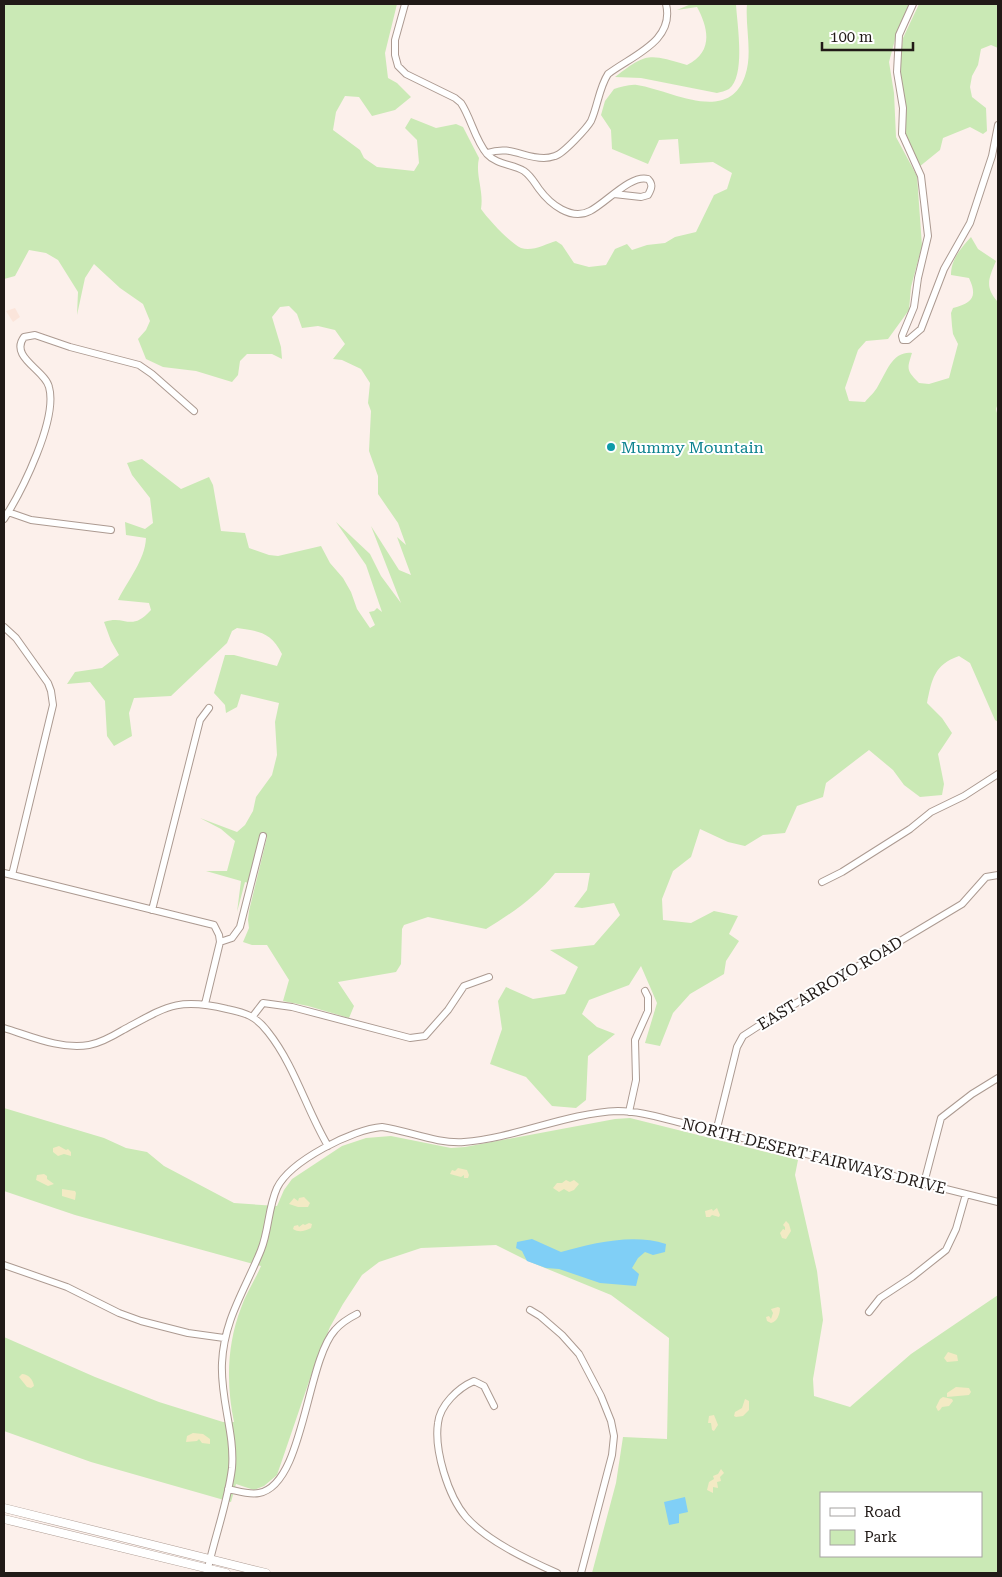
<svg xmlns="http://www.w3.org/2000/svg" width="1002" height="1577" font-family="'Roboto Serif',serif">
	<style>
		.built { fill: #fbe5db }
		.green { fill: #cae9b5; fill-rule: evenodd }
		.sand { fill: #f3eac4 }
		.water { fill: #80cff6 }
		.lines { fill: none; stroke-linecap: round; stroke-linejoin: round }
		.minor-casing { stroke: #ac9a91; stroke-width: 8 }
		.major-casing { stroke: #ac9a91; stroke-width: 9 }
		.minor { stroke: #fff; stroke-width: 6 }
		.major { stroke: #fff; stroke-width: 8 }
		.culture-dot { fill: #0f9aa8; stroke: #fff; stroke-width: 2 }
		.labels { text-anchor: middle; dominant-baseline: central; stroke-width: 4; stroke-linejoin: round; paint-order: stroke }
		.culture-label { font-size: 16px; fill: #0d838f; stroke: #fff; text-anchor: start }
		.street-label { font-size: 16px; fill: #211a17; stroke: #fff }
	</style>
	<rect width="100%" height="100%" fill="#fcf0eb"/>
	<!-- built -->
	<path class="built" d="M15,308l5,9 -7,5 -7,-11z"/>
	<!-- green -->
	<path class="green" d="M4,4h393l-12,49 3,25 9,5 14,14 -16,13 -23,6 -13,-19 -14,-1 -9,16 -3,18 27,20 4,8 13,9 37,4 5,-8 -2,-23 -12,-12 6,-10 25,10 20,-4 7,3 16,31c-4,17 5,32 2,51 7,10 29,34 40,39 11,4 25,-4 35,-7l6,4 12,18 15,4 17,-2 9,-16 12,-5 5,6 15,-5 18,-2 10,-6 21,-5 18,-37 13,-6 5,-16 -19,-11 -33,2 -2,-25 -19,1 -11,24 -36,-15 -1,-19 -10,-15 4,-14 9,-12c7,-2 16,-5 23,-4 34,5 91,40 108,-9 8,-22 0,-49 2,-72h162l-12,28 -8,30 5,31 2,44 21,39 5,70 -11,41 -2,23 -21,29 -22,2 -8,9 -13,38 4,13 16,1c4,-5 10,-10 13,-16 9,-14 14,-35 34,-33 -5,16 -6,17 7,30l10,1 20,-6 9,-34 -5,-10 -1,-8 -1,-13 2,-5c19,-5 25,-11 16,-30l-18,-3c0,-16 10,-27 20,-38l7,12 18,12c-7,17 -12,26 2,41v101l-2,6 2,8v305l-3,-2 -25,-57 -11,-7c-25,9 -27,23 -32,47l15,15 10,15 -14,21 6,30 -2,11 -22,2 -16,-12 -11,-15 -24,-20 -43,33 -3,14 -26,9 -12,27 -22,2 -18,11 -17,-4 -28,-13 -9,28 -18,14 -11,28 1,21 28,3 23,-12 24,5 -9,18 10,7 -13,20 -2,13 -34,20 -17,19 -13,33 -15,-3 12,-40 -16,-37 -12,19 -40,15 -7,14 15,13 18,7 -27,22 -2,44 -10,8 -24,-2 -26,-29 -36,-13 12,-35 -4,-28 8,-14 27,12 32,-5 13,-27 -28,-17 44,-5 26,-30 -6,-12 -32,5 -8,-1 13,-17 3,-17h-35c-18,23 -44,41 -69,56l-58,-12 -24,8 -2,4 -1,35 -5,8 -58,10 16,24 -5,12 -41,-12 -25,-5 6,-21 -22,-35h-15l-9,-3 6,-14 -1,-8 1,-9 18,-74 -7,-1 -12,47 -3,-1 -8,30 4,-31 -35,-10h21l8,-30 -14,-12 -21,-11 37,14 8,-7 8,-14 3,-14 16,-22 5,-20 -2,-33 4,-19 -38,-9 -4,13 -11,6 -1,-8 -11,-12 11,-38h9l43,11 5,-12c-11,-22 -24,-23 -45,-26l-5,3 -5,12 -56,53 -37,2 -5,15 3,23 -18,10 -7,-10 -2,-35 -15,-19 -23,2 8,-12 27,-4 17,-13 -8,-14 -7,-19c22,-8 26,11 47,-12l-2,-7 -31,-3c10,-20 27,-40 28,-62l-20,-3 -1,-13 20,7 8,-6 -3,-25 -18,-23 -5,-12 15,-4 39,30 28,-12 4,8 8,46 24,2 4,15 20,7 9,1 43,-10 9,17 13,15 8,14 6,17 13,19 5,-3 -6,-13 5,-1 3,-3 5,4 -16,-47 -30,-43 34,32 11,22 20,27 -30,-77 28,44 12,5 -14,-38 9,8 -8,-22 -20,-29v-18l-9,-25 2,-40 -3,-8 2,-20 -9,-14 -19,-9 -9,-1 12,-15 -10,-14 -17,-4 -16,2 -5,-14 -8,-8 -9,1 -8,10 9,30 1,12 -10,-5h-25l-7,7 -2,14 -6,7 -36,-11 -33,-4 -17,-8 -8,-20 8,-9 4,-9 -7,-17 -23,-16 -26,-24 -9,14 -8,37 1,-23 -20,-32 -12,-7 -17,-3 -14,26 -11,3z
		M691,4h45c1,20 10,72 -7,85 -3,2 -9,3 -12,4l-76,-15 -26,-1c32,-25 34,-23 72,-12 26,-13 22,-36 10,-58l-20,3z
		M919,4h79v44l-7,-3 -10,4 -3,16 -6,11 -2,11 2,10 14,11 1,23 -4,3 -13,-7 -27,11 -3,12 -21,17 -14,-31 -6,-64 4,-34z
		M4,1108l100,30 22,10 21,4 17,14 70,37 43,3 7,-16 8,-11 50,-33 24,-8 25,-2 60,12 14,-1 150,-28 15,-1 168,42 -3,15 22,96 6,49 -10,59 1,17 36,11 61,-53 87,-59v278h-406l24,-90 7,-46 44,2 2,-101 -58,-43 -83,-34 -32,-16 -75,3 -42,14 -17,13 -19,29 -13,23 -15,37 -38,111 -13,11 -10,4 -18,-6 -5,18 -140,-40 -87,-31v-94l91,40 64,25 64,20h11c-8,-38 -7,-78 7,-114 5,-15 14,-28 20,-42l-186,-51 -71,-24zM821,1493h160v63h-160z"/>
	<!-- sand -->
	<path class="sand" d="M59,1146l7,4 2,-1 3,3v4l-7,-2 -6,2 -5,-4v-4z
		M458,1168l9,2 2,5 -1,3h-4v-3l-3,2 -11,-3 2,-4 3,1z
		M44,1174l3,2v3l7,5 -6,2 -12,-6 1,-5z
		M566,1180l4,2 4,-2 5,4 -5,6 -5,2 -5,-3 -5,3 -6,-4 4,-5h5z
		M62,1189l13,2 1,2 -1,7 -13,-4z
		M304,1197l6,6 -2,4h-10l-9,-3 5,-6 4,3 1,-3z
		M717,1208l3,7 -1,2 -7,-2 -2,2h-4l-1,-6 7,-2 1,2z
		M786,1221l3,3 2,7 -5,8 -4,-1 -2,-5 3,-4 2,1v-3l-2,-2z
		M309,1223l3,1 -1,4c-6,3 -12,5 -18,1l1,-3 4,-1 1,2 4,-3 2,1z
		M778,1307l2,1c0,6 -3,14 -9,15l-4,-2 -1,-4 3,-1 2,3 2,-6 -2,-4z
		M948,1352l9,3 1,6 -11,1 -3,-4z
		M22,1374c6,0 11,5 12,12l-3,2 -4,-1 -8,-10z
		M956,1387l13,1 2,4 -2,3 -22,2v-4z
		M943,1397l9,2 1,2 -4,5 -7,1 -2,3 -2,1 -2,-4 4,-8z
		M745,1399l4,2v9l-6,6 -7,1 -2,-1 1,-4 7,-4z
		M709,1416l5,-1 4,10 -4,6 -2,-1 -1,-7h-3z
		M193,1433l10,1 7,5v5l-8,-1 -3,-4 -2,2 -11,1 1,-6z
		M721,1469l3,4 -4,4 1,4 -4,1 1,6 -5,-1v6l-6,-3 2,-8 5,-3 -1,-3 5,-2z"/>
	<!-- water -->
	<path class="water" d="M532,1239l29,13c32,-9 72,-19 105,-8l-1,8 -12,3 -8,-3 -7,6 -6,10 7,6 -3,12 -36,-3 -41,-14 -13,-1 -19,-7 -5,-10 -6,-3 1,-6z
		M685,1497l3,15 -9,2v9l-10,2 -5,-23z"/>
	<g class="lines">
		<!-- minor casing -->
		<g class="minor-casing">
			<path id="minor" d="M405,4l-10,36v15l3,11 8,8 49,24 6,5c10,15 14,37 26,51 10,11 26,10 37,17 7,5 10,11 15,18 11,15 32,32 51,22 16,-8 41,-37 58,-32 5,5 4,9 0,16l-7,2 -27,-3
				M913,4l-14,31 -2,37 6,36 -1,26 19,42 7,60 -10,42 -4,29 -10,24 -2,5 1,4h5l13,-11 23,-60 26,-46 22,-67 6,-31
				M487,153c25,-8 35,5 57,5 3,0 8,-1 11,-2 8,-2 32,-28 36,-35 7,-16 8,-33 17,-47 25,-19 67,-33 58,-70
				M8,512l23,8 80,10
				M4,519c18,-28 54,-100 45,-132 -4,-17 -40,-30 -25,-50l11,-2 35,12 69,18 13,9 42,37
				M4,627l12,11 32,45 3,8 2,14 -41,170
				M4,873l210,52 5,10 1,7 -15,62
				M822,882l20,-10 68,-43 21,-17 33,-16 34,-22
				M152,910l48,-190 9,-12
				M220,942l12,-4 8,-11 23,-91
				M253,1016l10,-13 29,4 118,31 15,-2 23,-26 16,-24 25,-9
				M4,1028c26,8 57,22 85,17 12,-2 24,-9 34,-15 43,-23 54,-33 104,-21 19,4 29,7 41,23 27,34 38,77 60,114
				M629,1112l7,-32 -1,-40 13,-29v-14l-3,-6
				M716,1132l21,-85 6,-11 20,-13 199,-119 24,-27 12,-2
				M924,1183l17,-65 31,-24 26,-16
				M4,1265l63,22 52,26 22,8 47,12 36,5
				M530,1310l10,6 22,19 17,19 22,42 10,25 3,15 -2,19 -31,118
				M869,1312l11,-14 32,-21 34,-27 10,-21 10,-35
				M494,1406l-10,-20 -10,-5c-16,7 -34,24 -36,42 -4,27 10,73 28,94 21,24 62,43 91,56
				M228,1489c10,2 21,6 31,4 45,-8 47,-131 76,-163 6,-7 14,-12 22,-16
				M209,1564c7,-31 19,-63 23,-96 3,-35 -12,-69 -10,-105 2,-44 23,-73 39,-113 8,-20 7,-42 16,-62 13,-27 76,-59 105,-61 27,4 55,17 82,15 52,-4 102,-29 154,-31 20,0 40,6 60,11l320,80"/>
		</g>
		<!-- major casing -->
		<g class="major-casing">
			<path id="major" d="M4,1508l262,65
				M4,1519l222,54"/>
		</g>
		<!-- minor -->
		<use href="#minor" class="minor"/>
		<!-- major -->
		<use href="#major" class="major"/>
	</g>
	<!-- markers -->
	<circle class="culture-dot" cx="611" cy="447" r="5"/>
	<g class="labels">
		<!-- culture labels -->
		<g class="culture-label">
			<text x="621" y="447">Mummy Mountain</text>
		</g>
		<!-- street labels -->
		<g class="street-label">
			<text transform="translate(830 983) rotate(-31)">EAST ARROYO ROAD</text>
			<text transform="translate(814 1156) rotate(14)">NORTH DESERT FAIRWAYS DRIVE</text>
		</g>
	</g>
	<!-- border -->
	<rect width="1002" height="1577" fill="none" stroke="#211a17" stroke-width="10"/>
	<!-- legend -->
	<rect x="820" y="1492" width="162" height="65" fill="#ffffff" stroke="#a6a3a2"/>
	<rect x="830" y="1508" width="25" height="8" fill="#ffffff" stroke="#a6a3a2"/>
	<text x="864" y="1517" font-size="15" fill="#211a17">Road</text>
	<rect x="830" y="1530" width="25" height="15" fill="#cae9b5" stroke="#a6a3a2"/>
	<text x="864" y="1542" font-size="15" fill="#211a17">Park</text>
	<!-- scale -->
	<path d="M822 42v8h91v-8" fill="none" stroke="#211a17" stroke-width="2.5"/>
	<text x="830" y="42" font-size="15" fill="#211a17" stroke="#ffffff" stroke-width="4" paint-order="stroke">100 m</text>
</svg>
